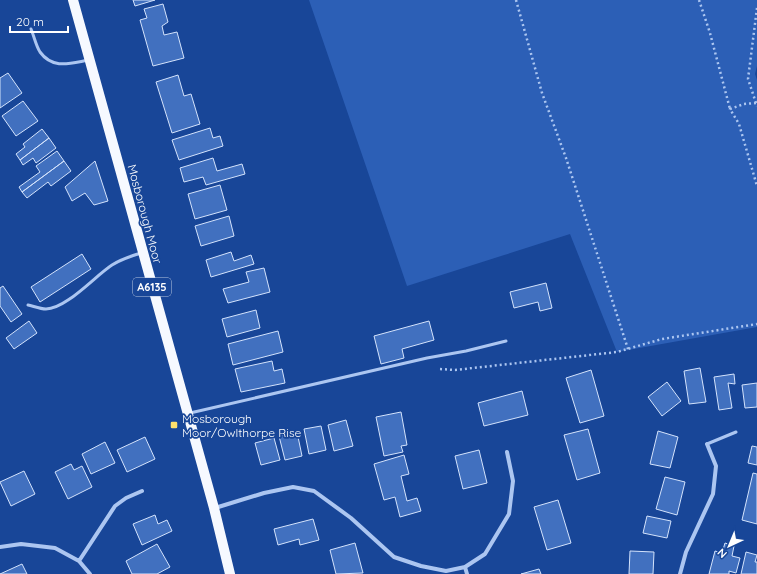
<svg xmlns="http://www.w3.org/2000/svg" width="757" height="574" font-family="Quicksand,sans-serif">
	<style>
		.green { fill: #2c5fb6 }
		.building { fill: #4170bf; stroke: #d4e3fc }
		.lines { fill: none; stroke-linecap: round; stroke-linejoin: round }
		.path { stroke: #acc6f1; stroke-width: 2.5; stroke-dasharray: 2 3; stroke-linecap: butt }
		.lane { stroke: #acc6f1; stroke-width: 3 }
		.street { stroke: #acc6f1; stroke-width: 4 }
		.primary { stroke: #f6f9ff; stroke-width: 10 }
		.poi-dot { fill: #ffe06c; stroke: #184698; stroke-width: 1.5 }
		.labels { text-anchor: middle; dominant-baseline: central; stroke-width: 3.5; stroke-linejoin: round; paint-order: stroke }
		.shield { fill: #184698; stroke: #bac8e0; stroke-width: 1 }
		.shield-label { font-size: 11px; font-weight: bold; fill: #fff }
		.street-label { font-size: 12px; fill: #fff; stroke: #184698 }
		.poi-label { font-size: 12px; fill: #fff; stroke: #184698; text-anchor: start }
	</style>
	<rect width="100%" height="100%" fill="#184698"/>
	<!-- green -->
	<path class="green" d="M309,0h448v66l-2,8 2,6v247l-140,25 -47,-118 -163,52z"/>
	<!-- building -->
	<path class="building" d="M133,0h22l-20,6z
		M163,4l5,18 -6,4 2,9 13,-3 7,26 -31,8 -13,-46 7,-2 -3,-9z
		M8,73l14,20 -22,15v-30z
		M178,75l6,21 7,-2 9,30 -28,9 -16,-51z
		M23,101l15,20 -22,15 -14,-20z
		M210,128l3,10 7,-2 3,10 -44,14 -7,-20z
		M42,129l7,9 -29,22 -4,-6 9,-7 -2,-3z
		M49,138l7,10 -20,15 -3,-5 -10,7 -3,-5z
		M57,151l7,10 -42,31 -3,-5 21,-15 -4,-6z
		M213,158l4,13 25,-7 3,10 -39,11 -3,-8 -19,5 -4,-14z
		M64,161l7,10 -20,15 -3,-4 -21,16 -5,-6z
		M95,161l13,40 -14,4 -9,-12 -13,8 -7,-14z
		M220,185l7,25 -32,9 -7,-25z
		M229,216l5,20 -33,10 -6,-20z
		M231,252l3,9 17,-6 3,9 -43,13 -5,-17z
		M82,254l9,15 -51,33 -9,-15z
		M264,268l6,24 -42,11 -5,-14 26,-7 -3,-10z
		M546,283l6,25 -12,3 -2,-9 -24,6 -4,-16z
		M3,286l19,28 -11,8 -11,-16v-18z
		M256,310l4,18 -33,9 -5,-18z
		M29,321l8,12 -23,16 -8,-11z
		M429,321l5,19 -32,9 2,9 -23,6 -7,-28z
		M278,331l5,21 -50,13 -5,-21z
		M272,361l2,10 8,-2 3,14 -44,9 -6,-23z
		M700,368l6,34 -17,2 -5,-33z
		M591,370l13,46 -24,7 -14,-45z
		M734,374l1,10 -7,-1 4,25 -13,2 -5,-33z
		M667,382l14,19 -19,15 -14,-19z
		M757,383v24l-12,1 -3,-23z
		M522,391l6,24 -44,11 -6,-23z
		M401,412l6,33 -6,1 2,6 -19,4 -8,-39z
		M346,420l7,26 -19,5 -6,-26z
		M321,426l5,24 -17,4 -5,-25z
		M588,429l12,44 -23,7 -13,-45z
		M658,431l20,6 -8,31 -20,-4z
		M297,432l5,24 -17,4 -6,-24z
		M145,437l10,22 -28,13 -10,-22z
		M274,438l6,22 -19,5 -6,-22z
		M105,442l10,21 -24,11 -9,-20z
		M752,446l5,1v18l-9,-2z
		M479,450l8,33 -24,6 -8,-33z
		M404,455l5,19 -8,2 6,25 10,-3 4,13 -21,6 -5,-20 -11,3 -10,-36z
		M71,464l3,6 8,-4 10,21 -24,12 -13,-27z
		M24,471l11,23 -24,12 -11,-24z
		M753,473l4,1v50l-15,-4z
		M665,477l20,5 -8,33 -21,-6z
		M558,500l13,43 -24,7 -13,-43z
		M155,515l3,9 9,-4 5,11 -30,14 -9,-21z
		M647,516l24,5 -4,17 -24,-5z
		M313,519l6,21 -19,5 -1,-6 -21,6 -4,-16z
		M355,543l8,30 -27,1 -6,-24z
		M725,543l9,3 -2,10 8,2 -4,15 -7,-2v3h-20l6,-23 7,2z
		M157,544l13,23 -13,7h-25l-6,-13z
		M630,551l24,1 -1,22h-24z
		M746,552l11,3 -2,7h2v12h-16z
		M22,564l5,10h-27z
		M539,569l2,5h-20z"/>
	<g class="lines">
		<!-- path -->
		<path class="path" d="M516,0l26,93 24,65 62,191
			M699,0l11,33 20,76
			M757,8l-9,71 9,27
			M756,103l-12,1 -14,5 9,15 18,62
			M440,369l15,1 162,-18 45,-13 95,-15"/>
		<!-- lane -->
		<path class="lane" d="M31,29c3,7 5,17 9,23 13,18 31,11 49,8
			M28,305c5,1 12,4 18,4 20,0 49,-33 66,-44 9,-6 19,-9 29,-12
			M190,413l237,-55 39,-7 40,-10
			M707,444l29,-12"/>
		<!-- street -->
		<path class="street" d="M215,508l49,-15 29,-6 21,4 37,27 43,39 27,9 25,5 19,-4 20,-13 24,-40 4,-33 -6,-29
			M0,547l21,-3 34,4 24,13 11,13
			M79,561l36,-55 11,-8 16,-7
			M465,567l2,7
			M680,574l6,-22 27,-58 3,-28 -9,-22"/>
		<!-- primary -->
		<path class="primary" d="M73,0l141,508 16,66"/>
	</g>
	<!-- markers -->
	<rect class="poi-dot" x="170" y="421" width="8" height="8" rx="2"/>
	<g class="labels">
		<!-- shield labels -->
		<rect class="shield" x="133" y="278" width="38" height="18" rx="3"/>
		<g class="shield-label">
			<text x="152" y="287">A6135</text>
		</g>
		<!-- street labels -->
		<g class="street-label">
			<text transform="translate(145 214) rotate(75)">Mosborough Moor</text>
		</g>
		<!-- poi labels -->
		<g class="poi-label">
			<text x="182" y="418">Mosborough<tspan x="182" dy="14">Moor/Owlthorpe Rise</tspan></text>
		</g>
	</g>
	<!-- north arrow -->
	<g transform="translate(729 546) rotate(224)" stroke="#184698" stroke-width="3" paint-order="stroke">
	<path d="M0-3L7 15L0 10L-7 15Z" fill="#ffffff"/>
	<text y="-6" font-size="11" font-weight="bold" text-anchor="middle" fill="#ffffff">N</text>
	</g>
	<!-- scale -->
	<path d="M10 26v6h58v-6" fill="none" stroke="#ffffff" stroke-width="2"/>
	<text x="16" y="26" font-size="12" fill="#ffffff" stroke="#184698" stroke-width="3" paint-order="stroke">20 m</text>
</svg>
